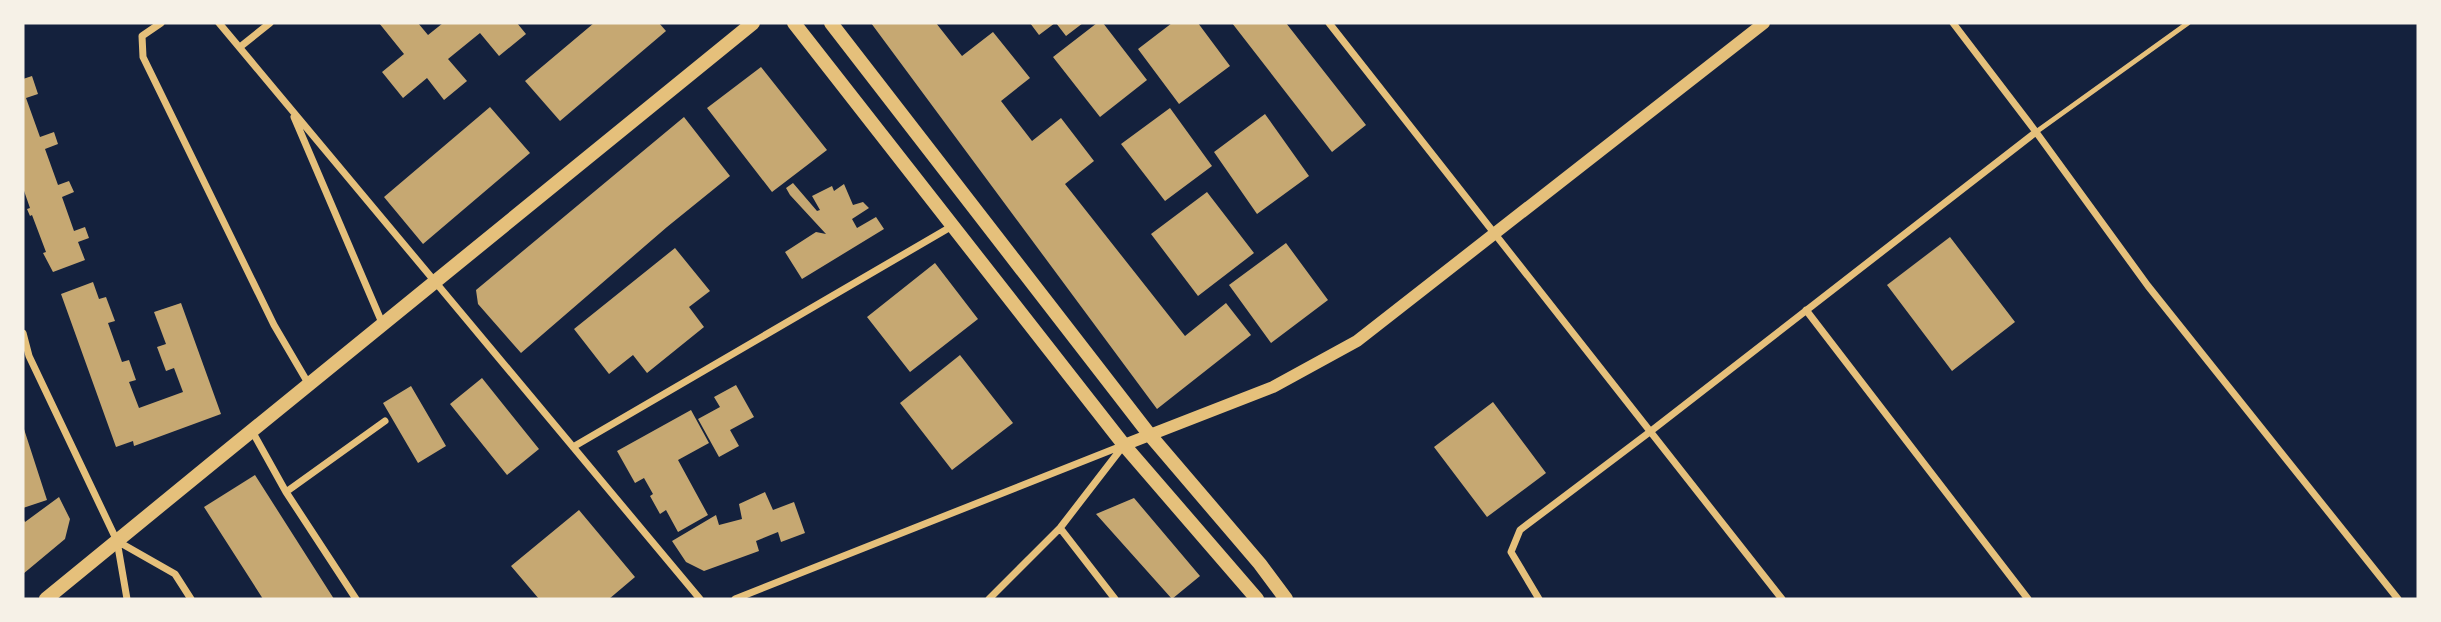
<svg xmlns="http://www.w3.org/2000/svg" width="2441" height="622" font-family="'Fira Sans Condensed',sans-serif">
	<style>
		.building { fill: #c6a872 }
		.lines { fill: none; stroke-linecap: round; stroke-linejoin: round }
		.service { stroke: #e5c07b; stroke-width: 5 }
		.minor { stroke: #e5c07b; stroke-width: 7 }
		.tertiary { stroke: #e5c07b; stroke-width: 12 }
		.secondary { stroke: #e5c07b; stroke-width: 14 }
	</style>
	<rect width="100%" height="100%" fill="#14213d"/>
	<!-- building -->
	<path class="building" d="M379,23h39l10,12 15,-12h74l9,11 -27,22 -19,-23 -32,26 19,22 -23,19 -17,-22 -24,20 -21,-26 22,-18z
		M594,23h65l7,8 -106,90 -35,-40z
		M871,23h65l26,33 31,-24 37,46 -29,23 31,40 29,-23 33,43 -29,23 120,152 41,-33 25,32 -94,74z
		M1030,23h25l-16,12z
		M1056,23h27l-17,13z
		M1097,23h6l44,57 -47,37 -47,-60z
		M1172,23h26l32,43 -51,38 -41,-55z
		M1232,23h54l80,102 -34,27z
		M761,67l66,83 -55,42 -65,-84z
		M32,76l6,18 -12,4 14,39 14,-5 4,12 -13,5 13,36 11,-4 5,11 -12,5 12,34 11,-4 4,11 -11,4 7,18 -32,12 -10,-19 3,-1 -14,-37 -2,1 -3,-7 3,-1 -7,-20v-109z
		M490,107l40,46 -107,91 -39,-47z
		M1170,108l42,58 -47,35 -44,-57z
		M1265,114l44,62 -52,38 -43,-62z
		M684,117l46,59 -63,51 -146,126 -43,-49 -2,-14z
		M793,183l24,28 3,-1 -8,-14 20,-10 2,5 10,-7 9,21 10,-3 6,6 -17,11 5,9 19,-11 8,12 -82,50 -17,-27 31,-20 10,2 -36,-39 -4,-7z
		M1207,192l47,61 -56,43 -47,-62z
		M1950,237l65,85 -63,49 -65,-86z
		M1286,243l42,57 -57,43 -42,-58z
		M675,248l35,43 -21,16 15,20 -57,46 -14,-18 -24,19 -35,-45z
		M935,263l43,56 -68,53 -43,-55z
		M93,282l6,17 7,-2 9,24 -7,2 14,39 7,-2 7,20 -7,2 10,26 44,-16 -9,-24 -8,3 -9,-24 9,-3 -12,-32 27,-9 40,111 -87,32 -1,-5 -17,6 -55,-153z
		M960,355l53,68 -61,47 -52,-67z
		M482,378l57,71 -32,26 -57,-71z
		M736,385l18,32 -24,13 9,16 -20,11 -21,-38 22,-12 -6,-10z
		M411,386l35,60 -28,17 -35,-60z
		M1493,402l53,71 -59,44 -53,-70z
		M691,410l18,33 -31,17 30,55 -30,17 -12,-22 -6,4 -10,-18 3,-2 -9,-16 -9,5 -18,-32z
		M23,426l24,74 -24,8z
		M255,475l79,124h-71l-59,-92z
		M765,492l8,18 21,-8 11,31 -24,9 -3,-10 -22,9 3,10 -55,20 -18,-9 -14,-21 44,-26 3,10 23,-6 -3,-15z
		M59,497l11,22 -5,20 -42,35v-56l2,4z
		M1134,498l66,78 -28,23 -76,-85z
		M579,510l56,67 -26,22h-70l-28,-33z"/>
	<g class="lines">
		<!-- service -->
		<path class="service" d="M2036,132l152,-109"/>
		<!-- minor -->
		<path class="minor" d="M161,23l-19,13 1,21 131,268 34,58
			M219,23l481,576
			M1329,23l453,576
			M1953,23l83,109 112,154 250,313
			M240,47l30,-24
			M294,117l89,208
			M1806,310l222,289
			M23,333l6,23 88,185 10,58
			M252,431l34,61 70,107
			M573,447l381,-222
			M286,492l99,-71
			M1060,528l55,71
			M117,541l58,33 16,25
			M735,599l389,-154
			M989,599l71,-71 64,-83
			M1539,599l-28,-47 9,-22 131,-99 385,-299"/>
		<!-- tertiary -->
		<path class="tertiary" d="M1124,445l149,-58 84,-46 407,-318"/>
		<!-- secondary -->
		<path class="secondary" d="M794,23l330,422 133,154
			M831,23l318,411 111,130 26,35
			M46,599c235,-193 472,-384 707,-576"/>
	</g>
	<!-- border -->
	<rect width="2441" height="622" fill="none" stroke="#f6f1e7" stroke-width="49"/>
</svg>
